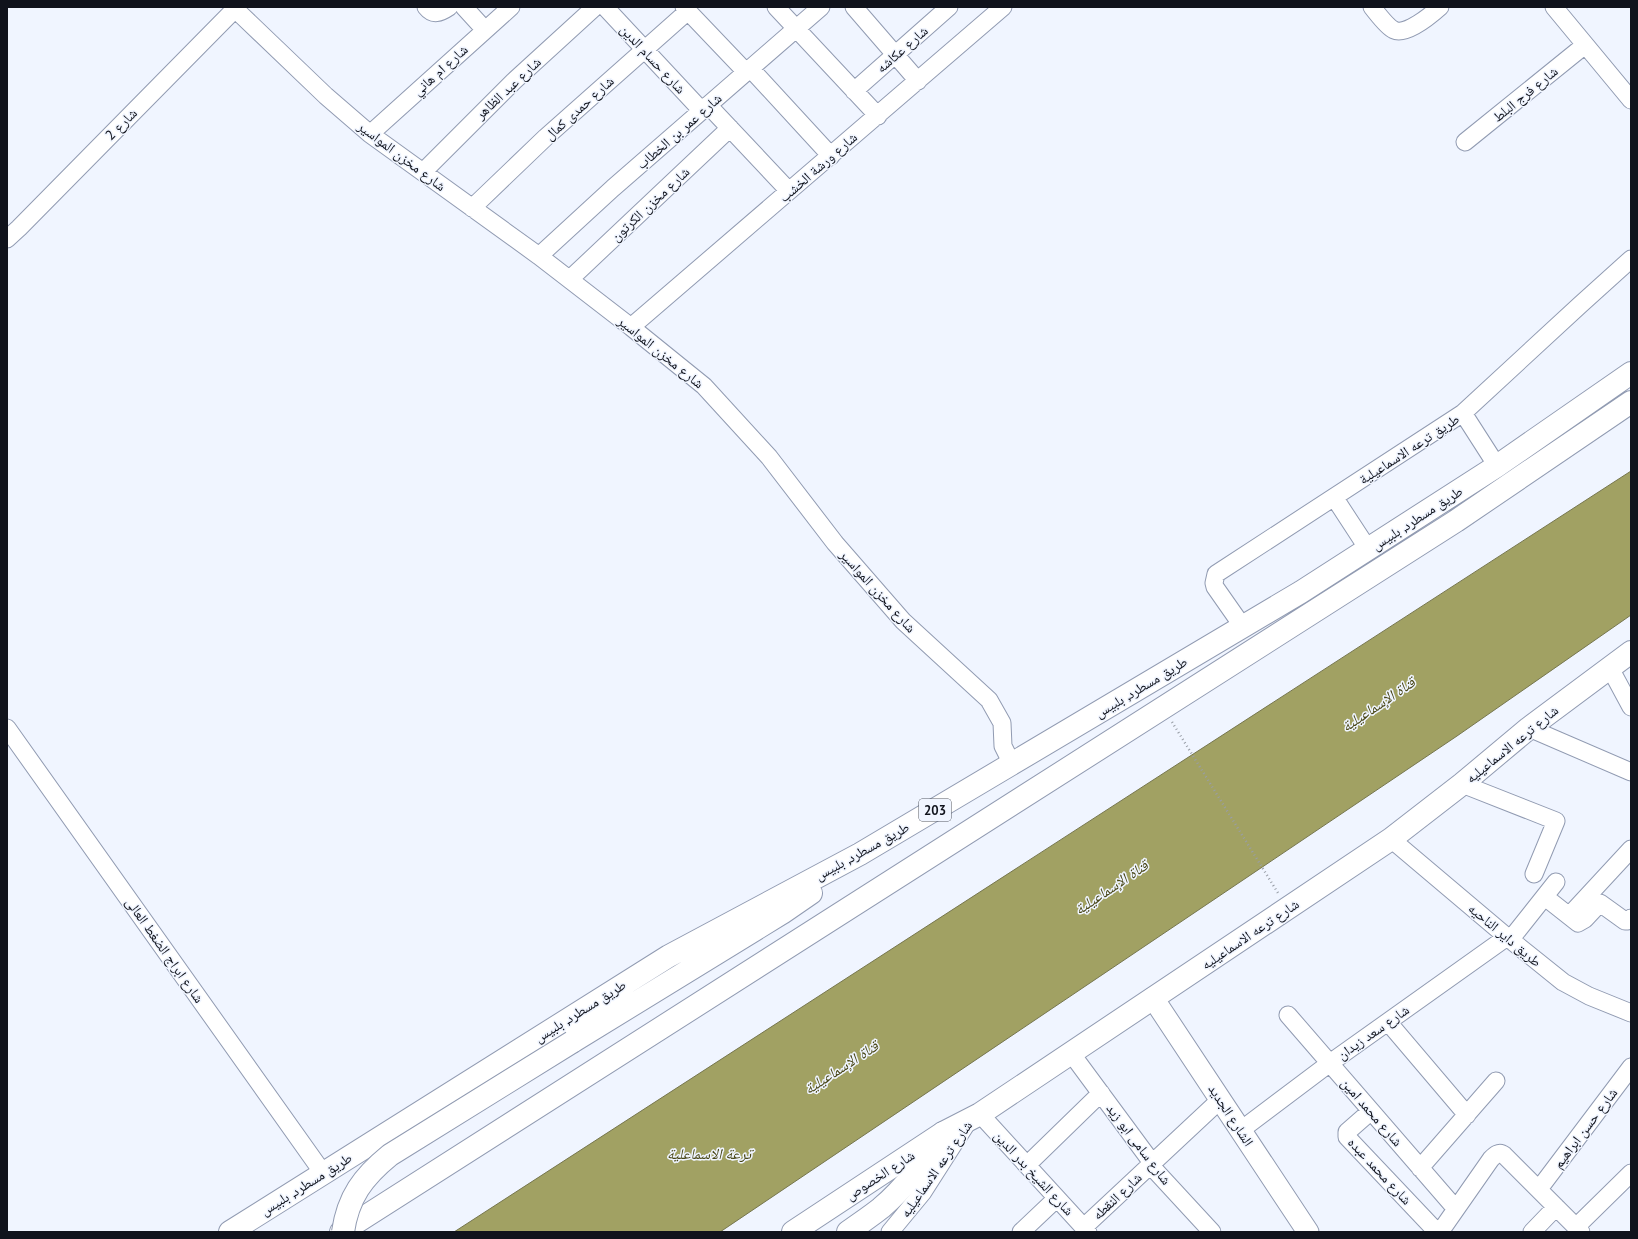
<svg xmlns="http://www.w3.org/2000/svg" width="1638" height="1239" font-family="'PT Sans','Noto Naskh Arabic',sans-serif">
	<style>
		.water { fill: #a1a163; stroke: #76764e }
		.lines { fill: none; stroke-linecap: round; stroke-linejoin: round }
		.minor-casing { stroke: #919bb2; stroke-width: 19 }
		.tertiary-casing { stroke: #919bb2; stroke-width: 23 }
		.secondary-casing { stroke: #919bb2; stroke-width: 24 }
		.primary-casing { stroke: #919bb2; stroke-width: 24 }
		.path { stroke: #999ea7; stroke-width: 2.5; stroke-dasharray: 1 3; stroke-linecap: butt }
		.minor { stroke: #fff; stroke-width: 17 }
		.tertiary { stroke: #fff; stroke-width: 21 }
		.secondary { stroke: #fff; stroke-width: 22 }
		.primary { stroke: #fff; stroke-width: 22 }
		.primary-bridge-casing { stroke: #919bb2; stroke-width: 24; stroke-linecap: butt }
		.primary-bridge { stroke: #fff; stroke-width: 22 }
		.labels { text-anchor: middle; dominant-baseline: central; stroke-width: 3; stroke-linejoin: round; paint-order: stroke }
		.shield { fill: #f0f5ff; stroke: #535760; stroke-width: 1 }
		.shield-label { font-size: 13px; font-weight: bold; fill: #10131c }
		.street-label { font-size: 14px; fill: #10131c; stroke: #f0f5ff }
		.water-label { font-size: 15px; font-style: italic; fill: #474515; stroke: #f0f5ff }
	</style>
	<rect width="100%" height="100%" fill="#f0f5ff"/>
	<!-- water -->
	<path class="water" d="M1631,471v144l-174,121 -737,496h-266z"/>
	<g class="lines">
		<!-- minor casing -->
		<g class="minor-casing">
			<path id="minor" d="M233,7l93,89 44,38 169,122 92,71 73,59 65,71 66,86 68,78 86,79 13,23 1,23 9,18
				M426,7c7,9 14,6 23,0
				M464,7l21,23
				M605,7l97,104
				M684,7l62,65
				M776,7l102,109
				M854,7l64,74
				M1372,7c5,6 15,20 22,23 12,6 37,-15 46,-23
				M1554,7l77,93
				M750,68l81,88
				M854,91l95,-84
				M708,105l81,86
				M370,134l141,-127
				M1465,142l120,-97
				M423,172l91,-91 81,-74
				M472,208l74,-71 142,-126
				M7,239l12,-11 216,-219
				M539,256l74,-68 208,-181
				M570,279l160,-151
				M631,327l372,-320
				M1463,413l34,53
				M1334,497l34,52
				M1243,627l-28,-40 -1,-4 2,-9 247,-161 117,-108 51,-46
				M1610,668l21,39
				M7,728l316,445
				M1529,728l102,44
				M1462,784l94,37 -22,53
				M1391,839l116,98 56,45 26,14 42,17
				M1545,897l33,26 7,-4 15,-16 25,18h3l3,-3
				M1569,916l62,-67
				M1510,940l46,-58
				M1288,1015l168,194
				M1388,1022l79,93
				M1071,1053l79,107 2,7 60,65
				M1371,1111l-24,21v5l90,95
				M980,1114l108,118
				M1241,1130l89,-67 177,-126
				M1027,1165l74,-72
				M1420,1168l76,-87
				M1539,1189l92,-122
				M1084,1227l137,-128
				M1576,1227l55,-54
				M890,1232l33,-40 46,-72
				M1021,1232l36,-34
				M1440,1232l51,-73c4,-4 8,-8 13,-4l77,77
				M1532,1232l24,-25"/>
		</g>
		<!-- tertiary casing -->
		<g class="tertiary-casing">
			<path id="tertiary" d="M1153,998l155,234"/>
		</g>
		<!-- secondary casing -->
		<g class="secondary-casing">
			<path id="secondary" d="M793,1232l150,-99 37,-19 411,-275 71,-55 67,-56 102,-76"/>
		</g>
		<!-- primary casing -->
		<g class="primary-casing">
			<path id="primary" d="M572,1042l210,-129 29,-20
				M230,1232l439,-276 191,-102 441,-262 196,-126 134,-93
				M341,1232l1115,-711 175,-119
				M848,1232c11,-8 23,-16 33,-24 25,-21 44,-48 62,-75"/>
		</g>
		<!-- path -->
		<path class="path" d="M1172,722l106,171"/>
		<!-- minor -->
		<use href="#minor" class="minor"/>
		<!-- tertiary -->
		<use href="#tertiary" class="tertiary"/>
		<!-- secondary -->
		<use href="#secondary" class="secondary"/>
		<!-- primary -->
		<use href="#primary" class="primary"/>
		<!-- primary-bridge casing -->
		<g class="primary-bridge-casing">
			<path id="primary-bridge" d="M343,1232c5,-35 20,-55 47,-77l182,-113"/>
		</g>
		<!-- primary-bridge -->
		<use href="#primary-bridge" class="primary-bridge"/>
	</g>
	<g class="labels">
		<!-- shield labels -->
		<rect class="shield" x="919" y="799" width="32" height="22" rx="3"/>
		<g class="shield-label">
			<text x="935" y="810">203</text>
		</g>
		<!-- street labels -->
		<g class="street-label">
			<text transform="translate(902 49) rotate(-41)">شارع عكاشه</text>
			<text transform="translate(653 59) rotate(47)">شارع حسام الدين</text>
			<text transform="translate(440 70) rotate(-42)">شارع ام هاني</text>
			<text transform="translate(508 88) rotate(-43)">شارع عبد الظاهر</text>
			<text transform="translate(1525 94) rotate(-39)">شارع فرج البلط</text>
			<text transform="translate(579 108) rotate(-42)">شارع حمدى كمال</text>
			<text transform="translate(121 124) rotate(-45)">شارع 2</text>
			<text transform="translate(679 131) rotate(-41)">شارع عمر بن الخطاب</text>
			<text transform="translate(402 156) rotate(37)">شارع مخزن المواسير</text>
			<text transform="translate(818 167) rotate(-41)">شارع ورشة الخشب</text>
			<text transform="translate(650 204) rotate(-43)">شارع مخزن الكرتون</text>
			<text transform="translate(661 352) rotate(39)">شارع مخزن المواسير</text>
			<text transform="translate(1409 449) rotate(-33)">طريق ترعه الاسماعيلية</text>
			<text transform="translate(1417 518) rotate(-33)">طريق مسطرد, بلبيس</text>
			<text transform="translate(878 591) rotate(48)">شارع مخزن المواسير</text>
			<text transform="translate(1141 687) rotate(-31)">طريق مسطرد, بلبيس</text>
			<text transform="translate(1512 744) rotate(-39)">شارع ترعه الاسماعيليه</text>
			<text transform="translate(862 851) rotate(-29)">طريق مسطرد, بلبيس</text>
			<text transform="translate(1250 934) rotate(-34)">شارع ترعه الاسماعيليه</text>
			<text transform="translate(1505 935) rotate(40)">طريق داير الناحيه</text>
			<text transform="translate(165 950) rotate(55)">شارع ابراج الضغط العالى</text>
			<text transform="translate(580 1011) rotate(-32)">طريق مسطرد, بلبيس</text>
			<text transform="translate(1373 1032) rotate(-35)">شارع سعد زيدان</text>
			<text transform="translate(1372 1112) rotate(49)">شارع محمد امين</text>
			<text transform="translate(1231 1115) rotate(57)">الشارع الجديد</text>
			<text transform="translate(1585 1128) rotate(-53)">شارع حسن ابراهيم</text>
			<text transform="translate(1139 1144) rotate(53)">شارع سامى ابو زيد</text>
			<text transform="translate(936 1169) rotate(-55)">شارع ترعه الاسماعيليه</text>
			<text transform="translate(1380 1171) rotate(47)">شارع محمد عبده</text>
			<text transform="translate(1034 1173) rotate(47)">شارع الشيخ بدر الدين</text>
			<text transform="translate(880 1175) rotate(-33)">شارع الخصوص</text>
			<text transform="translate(306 1184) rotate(-32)">طريق مسطرد, بلبيس</text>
			<text transform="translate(1117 1196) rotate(-43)">شارع النقطه</text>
		</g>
		<!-- water labels -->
		<g class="water-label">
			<text transform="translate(1378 704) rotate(-34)">قناة الإسماعيلية</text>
			<text transform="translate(1111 887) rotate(-34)">قناة الإسماعيلية</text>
			<text transform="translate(841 1067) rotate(-33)">قناة الإسماعيلية</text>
			<text x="709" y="1153">ترعة الاسماعلية</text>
		</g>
	</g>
	<!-- border -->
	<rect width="1638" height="1239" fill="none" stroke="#10131c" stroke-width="16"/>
</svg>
